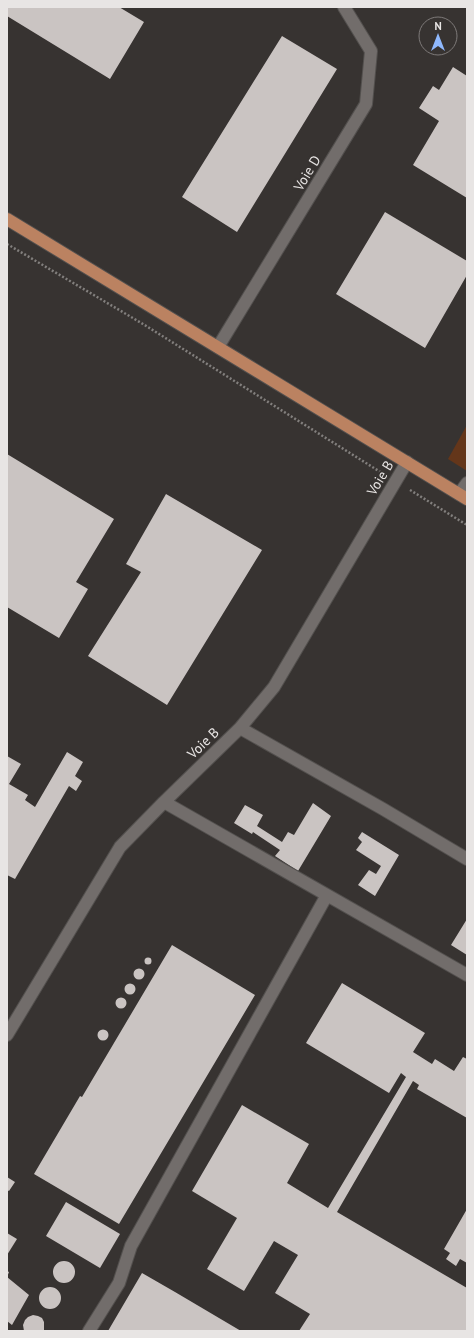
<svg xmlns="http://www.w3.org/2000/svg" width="474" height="1338" font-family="'PT Sans',sans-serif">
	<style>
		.green { fill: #64361a }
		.building { fill: #cac4c2 }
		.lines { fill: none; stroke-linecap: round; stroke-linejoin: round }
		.minor-casing { stroke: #53504e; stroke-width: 14 }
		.major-casing { stroke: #53504e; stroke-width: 14 }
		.path { stroke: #827f7d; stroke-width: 2.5; stroke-dasharray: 2 2; stroke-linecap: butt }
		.minor { stroke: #726d6b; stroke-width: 12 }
		.major { stroke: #bb8261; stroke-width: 12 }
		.labels { text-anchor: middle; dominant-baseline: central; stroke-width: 4; stroke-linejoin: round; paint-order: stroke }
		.street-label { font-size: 14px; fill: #e8e5e4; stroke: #373331 }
	</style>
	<rect width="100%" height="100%" fill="#373331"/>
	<!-- green -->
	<path class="green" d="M467,425v46l-19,-12z"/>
	<!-- building -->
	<path class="building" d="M7,7h112l25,15 -34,57 -103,-63z
		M282,36l55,33 -100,163 -55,-35z
		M453,67l14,9v122l-54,-33 26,-44 -20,-13 14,-22 6,4z
		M385,212l82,49v14l-42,73 -89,-54z
		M7,454l107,65 -38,63 12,7 -29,49 -52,-31z
		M166,494l96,56 -95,155 -79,-49 53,-84 -15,-8z
		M67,752l16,10 -8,14 7,5 -6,10 -7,-5 -54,93 -8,-4v-119l14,8 -12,20 19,11 -3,5 10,7z
		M313,803l18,13 -33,55 -23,-15 5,-6 -27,-18 -1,2 -18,-11 11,-18 18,10 -6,11 25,16 6,-10 6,3z
		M362,832l37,23 -24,41 -17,-11 11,-15 7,4 5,-8 -25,-16 6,-8 -4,-4z
		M467,919v36l-16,-10z
		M172,945l83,50 -136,229 -85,-50 46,-78 2,1z
		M144.5 961a3.5 3.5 0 1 1 7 0a3.5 3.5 0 1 1-7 0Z
		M133.5 974a5.5 5.5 0 1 1 11 0a5.5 5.5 0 1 1-11 0Z
		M342,983l83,50 -12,19 19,12 3,-5 19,12 9,-14 4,2v59l-50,-29 2,-4 -6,-4 -76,131 130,76v43h-168l11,-17 -35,-21 23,-38 -24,-14 -30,50 -37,-22 30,-51 -45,-27 50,-86 67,39 -22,39 41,25 78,-131 -5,-4 -12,20 -83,-50z
		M124.5 989a5.5 5.5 0 1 1 11 0a5.5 5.5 0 1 1-11 0Z
		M115.5 1003a5.5 5.5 0 1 1 11 0a5.5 5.5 0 1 1-11 0Z
		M97.5 1035a5.5 5.5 0 1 1 11 0a5.5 5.5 0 1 1-11 0Z
		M7,1177l8,5 -6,9 -2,-1z
		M66,1202l54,32 -20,34 -54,-32z
		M467,1209v54l-7,-4 -4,7 -10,-7 4,-6 -6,-4z
		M7,1233l10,6 -10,16z
		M53 1272a11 11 0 1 1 22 0a11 11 0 1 1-22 0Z
		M7,1271l2,1 -2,5 22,18 -17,30 -5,-4z
		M142,1273l33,19 66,39h-133z
		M39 1298a11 11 0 1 1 22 0a11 11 0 1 1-22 0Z
		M33,1315l5,1 4,2 2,4v9h-20l-1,-6 2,-5 3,-3z"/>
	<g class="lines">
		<!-- minor casing -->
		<g class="minor-casing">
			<path id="minor" d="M218,347l148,-243 5,-53 -27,-44
				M459,494l8,-11
				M240,728l143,81 84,50
				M164,802l303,173
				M7,1035l113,-188 44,-45 76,-74 34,-41 133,-225
				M89,1331l30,-48 12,-37 196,-351"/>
		</g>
		<!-- major casing -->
		<g class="major-casing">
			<path id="major" d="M7,219l460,280"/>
		</g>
		<!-- path -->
		<path class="path" d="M7,244l136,80 239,149
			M410,490l57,35"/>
		<!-- minor -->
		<use href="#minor" class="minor"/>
		<!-- major -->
		<use href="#major" class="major"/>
	</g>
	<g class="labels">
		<!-- street labels -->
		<g class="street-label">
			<text transform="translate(307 173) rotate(-59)">Voie D</text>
			<text transform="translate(380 478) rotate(-59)">Voie B</text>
			<text transform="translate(203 743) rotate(-44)">Voie B</text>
		</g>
	</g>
	<!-- border -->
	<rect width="474" height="1338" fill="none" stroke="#e8e5e4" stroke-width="16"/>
	<!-- north arrow -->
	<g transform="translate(438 36)"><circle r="19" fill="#373331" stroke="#7e7a79"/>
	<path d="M0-3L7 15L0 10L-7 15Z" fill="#8fb8fd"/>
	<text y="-6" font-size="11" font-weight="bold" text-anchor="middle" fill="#e8e5e4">N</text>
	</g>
</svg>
